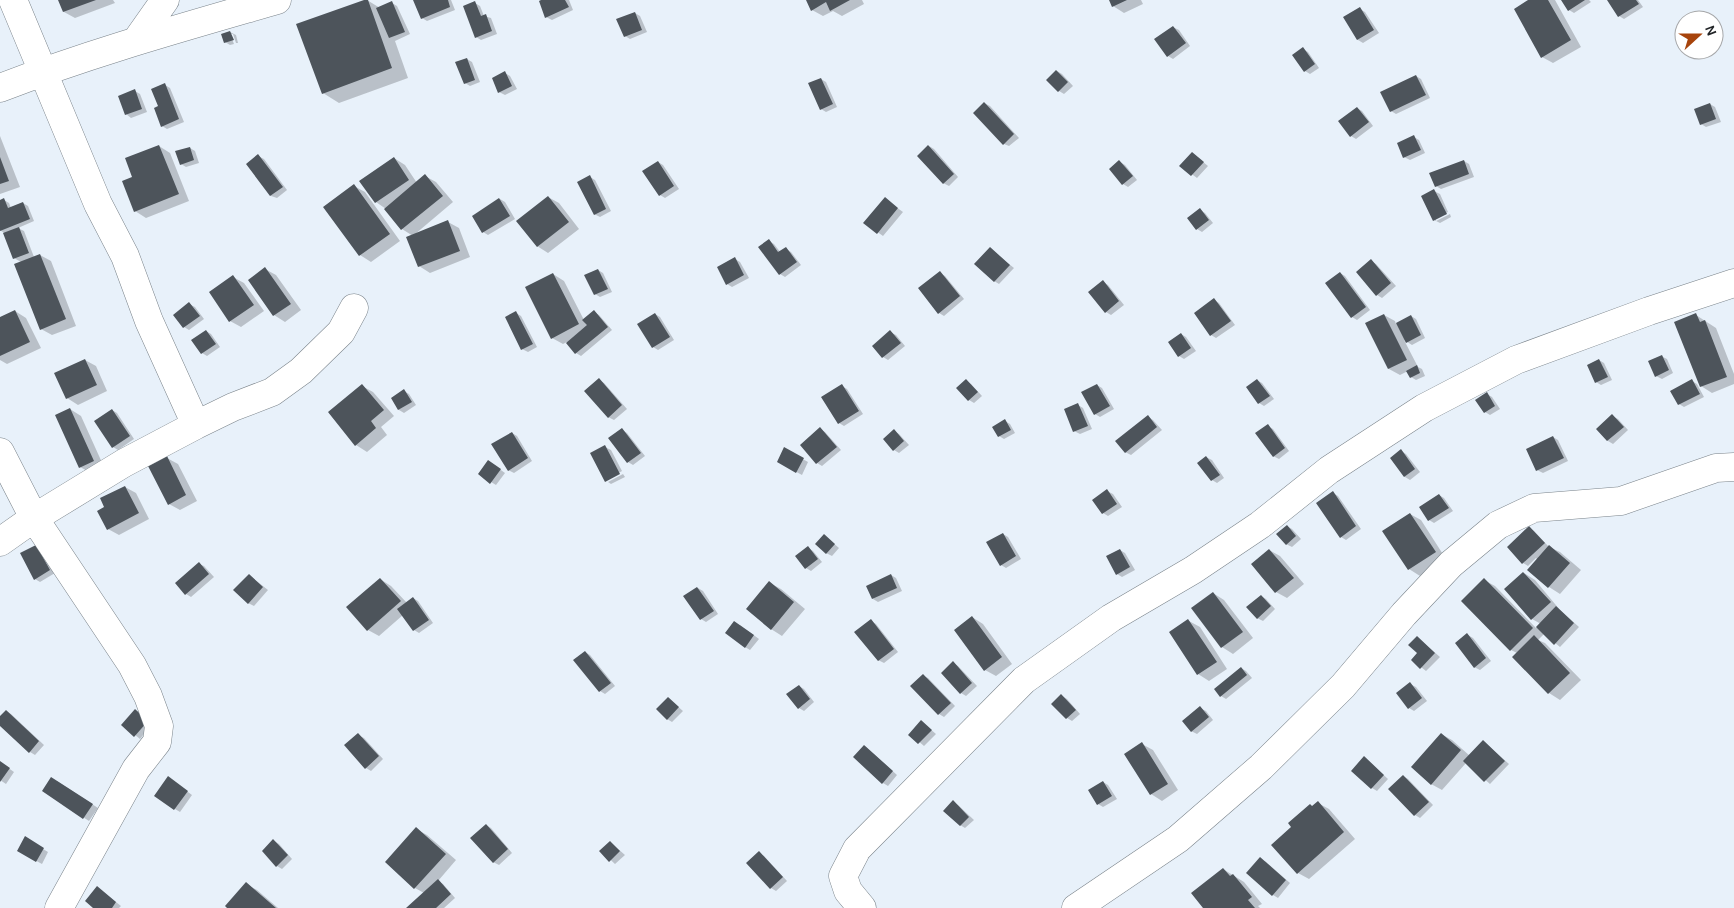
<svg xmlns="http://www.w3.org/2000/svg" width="1734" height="908" font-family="Karla,sans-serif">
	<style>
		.shadow { fill: #0003 }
		.building { fill: #4d545b }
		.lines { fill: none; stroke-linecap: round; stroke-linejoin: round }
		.street-casing { stroke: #7a838a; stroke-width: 29 }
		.street { stroke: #fff; stroke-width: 28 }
	</style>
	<rect width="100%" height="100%" fill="#e8f1fa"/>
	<!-- shadow -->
	<path class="shadow" d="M60,0h53l2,3 -40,15 -11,-6z
		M367,0l13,8 12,-5 5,3 13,28 -15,7 13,37 -69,25 -16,-10z
		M415,0h36l4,10 -28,11 -5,-3z
		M544,0h25l4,10 -21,10 -6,-3z
		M807,0h55l2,4 -22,12 -9,-5 -10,5 -11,-6z
		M1110,0h31l2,4 -19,9 -11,-7z
		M1531,0h24l26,47 -28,16 -11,-6z
		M1562,0h27l2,2 -17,11 -5,-3z
		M1609,0h29l5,7 -19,12 -5,-3z
		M475,3l5,3 4,10 7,2 6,16 -16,6 -5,-3z
		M1360,9l5,3 14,21 -16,10 -5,-3 -13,-22z
		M635,13l5,3 7,16 -17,7 -5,-3z
		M1173,27l6,3 11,16 -17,13 -5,-3z
		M230,32l6,3 2,8h-2l-3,-9h-3l4,10 -4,1 -5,-3z
		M1303,49l5,3 11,16 -9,6 -5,-3z
		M467,59l5,3 8,20 -10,4 -5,-3z
		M1057,71l5,3 11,12 -9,8 -5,-3z
		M505,73l5,3 7,13 -12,6 -6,-3z
		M1416,76l5,3 9,19 -34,16 -5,-3z
		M821,79l5,3 11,25 -11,5 -5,-3z
		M165,85l5,3 14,34 -17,7 -5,-3 -2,-19z
		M135,91l5,3 7,18 -16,6 -5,-4z
		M984,103l6,3 29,32 -10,8 -5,-2z
		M1710,104l5,3 6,15 -15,5 -5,-3z
		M1357,108l5,3 11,15 -17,13 -5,-3z
		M0,136l20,51 -20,7z
		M1414,137l5,3 6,13 -15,7 -6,-3z
		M159,146l11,7 19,48 -43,17 -11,-7 -1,-33z
		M929,146l5,3 24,28 -9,9 -6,-3z
		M190,148l5,3 4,12 -13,4 -5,-3z
		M258,156l6,3 23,31 -10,8 -6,-2 -23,-32z
		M1197,157l11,9 -11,12 -16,-12z
		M394,158l11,7 12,18 8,-7 11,6 17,20 -39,33 34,-13 11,6 11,29 -40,16 -11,-7 -6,-30 -11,-7 -16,-20 -10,-7z
		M1464,161l5,3 5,13 -33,12 -5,-3z
		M658,162l5,3 16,24 -14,9 -5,-3z
		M1120,162l5,3 12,15 -9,7 -5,-3z
		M590,177l5,3 16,31 -11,6 -6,-3z
		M354,186l11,6 35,49 -29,21 -11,-7 -35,-48z
		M1434,191l6,3 8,18 -12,6v3l-2,-1z
		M548,197l11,6 20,26 -31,24 -11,-7z
		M500,199l5,3 10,17 -27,16 -5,-3 -10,-16z
		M885,199l18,13 -20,24 -18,-13z
		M4,200l5,3 2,5 12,-5 5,3 6,15 -16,7 6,3 10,26 6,-2 11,6 25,65 -24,9 -11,-6 -20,-67 -7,-4 -10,-25 -4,-3v-29z
		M1200,210l5,3 8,10 -11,9 -5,-3z
		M1450,214l1,3 -11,6 -4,-2z
		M769,241l5,3 7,9 5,-4 5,3 10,13 -16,12 -5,-3z
		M990,249l24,19 -15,16 -5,-3z
		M735,259l5,3 9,16 -17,9 -5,-3z
		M1371,261l5,3 20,22 -14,12 -5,-3z
		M265,269l11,6 25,35 -16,12 -11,-7z
		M598,270l5,3 9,19 -12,5 -5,-3z
		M940,273l5,3 19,23 -20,17 -5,-3z
		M1340,273l5,3 25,34 -13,10 -5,-3z
		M553,274l11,7 20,39 10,-8 5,3 13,15 -31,26 -5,-3 -9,-11 -4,2 -11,-6z
		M233,277l11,6 20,28 -23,16 -11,-6z
		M1103,282l5,3 16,20 -13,10 -5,-3z
		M1214,300l5,3 16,22 -19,13 -5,-3z
		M189,304l6,3 9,12 -15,11 -5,-3 -9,-12z
		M15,311l11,7 15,30 -34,16 -7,-4v-41z
		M516,313l5,3 16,31 -9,5 -6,-3z
		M655,314l5,3 14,23 -16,10 -5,-3z
		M1384,315l11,6 1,3 15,-8 5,3 9,19 -13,7 -8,-5 14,27 4,2 3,7 -9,4 -5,-3 -3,-6 -8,4 -11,-6 -23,-45z
		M1696,315l20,13 18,46v10l-22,9 -11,-7z
		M206,331l5,3 9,13 -13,9 -5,-3z
		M890,332l6,3 9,11 -17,14 -5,-3z
		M1181,334l5,3 10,14 -12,8 -5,-3z
		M1661,356l6,3 6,14 -11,6 -6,-3z
		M85,360l11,6 11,25 -29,14 -11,-7z
		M1599,360l5,3 8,17 -11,5 -5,-3z
		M599,380l5,3 23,26 -13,11 -6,-3z
		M1257,380l5,3 12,16 -10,7 -5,-3 -11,-15z
		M966,381l5,3 11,12 -8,7 -5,-3z
		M1692,381l5,3 7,13 -20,10 -5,-3z
		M1097,385l5,3 12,21 -14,8 -5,-3z
		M362,386l11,6 21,24 -13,11 6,8 -20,17 -11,-7 -27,-32z
		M842,386l5,3 16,25 -19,12 -5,-3z
		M404,391l5,3 7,11 -12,8 -5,-3 -7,-12z
		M1487,394l5,3 8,12 -10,6 -5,-3z
		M1078,405l5,3 9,21 -12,5 -6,-3z
		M70,409l11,7 23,51 -13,6 -11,-6z
		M112,410l5,3 17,26 -16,11 -5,-3z
		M1612,416l6,3 10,11 -15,14 -5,-3 -10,-12z
		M1148,417l5,3 9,10 -31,25 -6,-3z
		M1005,421l5,3 5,9 -11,6 -5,-3z
		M1268,426l5,3 16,22 -10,8 -6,-3z
		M820,429l5,3 16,18 -19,16 -5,-3 -16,-18z
		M622,430l5,3 18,23 -12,9 -5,-3z
		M894,431l5,3 10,11 -10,8 -5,-3z
		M512,433l5,3 15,25 -18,12 -6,-3z
		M1553,437l5,3 10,21 -25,12 -6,-3z
		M605,447l6,3 11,21 -15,9v2z
		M785,449l23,13 -6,13 -24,-13z
		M1401,451l5,3 14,18 -10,8 -5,-3 -14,-19z
		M1206,457l6,3 12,18 -7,5 -5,-3 -13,-17z
		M167,458l11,6 19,37 -17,9 -11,-6z
		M494,465l11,8 -9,12 -5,-3z
		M623,474l2,3 -14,7 -3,-2z
		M125,487l11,6 13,26 -30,16 -11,-6 -2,-22z
		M1107,491l6,3 9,13 -14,9 -5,-3z
		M1333,493l5,3 23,33 -15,11 -5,-3z
		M1439,495l5,3 9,13 -19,12 -5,-3 -8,-13z
		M1410,514l11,6 25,39 -26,17 -11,-7 -25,-38z
		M1287,526l5,3 9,10 -9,8 -6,-3z
		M1529,528l5,3 15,16 11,5 21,18 -21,24 -11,-7 -20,-17 9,-10 -2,-2 -8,8 -5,-3z
		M1003,534l5,3 13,22 -15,9 -5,-3z
		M825,536l14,12 -7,8 -6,-3z
		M808,548l5,3 9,11 -11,9 -5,-3z
		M41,549l14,24 -15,9 -5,-3 -13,-25z
		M1120,550l5,3 10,17 -13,7 -5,-3z
		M1269,550l11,6 24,28 -17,14 -11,-6 -23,-28z
		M199,564l5,2 10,11 -23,20 -5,-3z
		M1524,573l11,7 25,30 19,17 -19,20 -16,-13 -6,6 7,3 36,37 -21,20 -11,-7 -35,-36 3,-4 -6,-3 -27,-70 11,6 41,42 5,-4 -9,-5z
		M249,575l19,15 -14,16 -6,-3z
		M891,575l5,3 6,13 -24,11 -5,-3z
		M380,579l11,7 16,17 6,-5 5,3 15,22 -14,10 -5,-3 -11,-15 -24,21 -11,-6z
		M770,583l11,6 24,20 -23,27 -11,-7z
		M698,588l5,3 15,23 -12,8 -5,-3z
		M1213,593l11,7 29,38 -20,16 -11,-7 -29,-39z
		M1261,596l5,3 9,10 -12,12 -6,-3z
		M972,617l11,7 29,40 -16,12 -11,-6z
		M871,621l5,3 22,28 -14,11 -6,-3z
		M1189,621l11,6 27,42 -18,12 -11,-7z
		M740,625l19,14 -9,11 -5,-3z
		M1468,635l5,3 18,23 -11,9 -6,-3z
		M1417,637l23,20 -14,14 -14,-11 7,-7z
		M585,652l5,3 25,31 -10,8 -5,-3z
		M953,663l5,3 19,20 -11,10 -5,-3z
		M1241,668l5,3 6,7 -26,21 -5,-3 -6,-7z
		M923,676l5,2 27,28 -11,11 -5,-3z
		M1410,684l6,3 11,14 -13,10 -5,-3 -11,-14z
		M799,686l5,3 10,13 -10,9 -5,-3z
		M1062,696l5,3 13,15 -8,7 -5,-3 -14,-14z
		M668,698l15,13 -11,11 -5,-3z
		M1200,708l6,3 7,9 -16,14 -6,-3z
		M6,711l5,3 33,31 -9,10 -5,-3 -30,-28v-6z
		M922,722l14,12 -12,12 -14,-12z
		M152,724l-12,15 -17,-14z
		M1441,734l11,6 18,16 13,-15 26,23 -19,20 -24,-21 -24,27 -11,-6z
		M358,735l6,3 19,21 -12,12 -5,-3z
		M1142,744l11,6 25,40 -16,11 -11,-7z
		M865,746l32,29 -9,11 -5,-3z
		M1365,758l23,21 -11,12 -5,-3z
		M0,762l14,10 -8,12 -6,-4z
		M1403,776l5,3 25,26 -13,13 -5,-3 -25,-26z
		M57,781l41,27 -9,13 -46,-30z
		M173,781l19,14 -12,17 -5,-3z
		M1103,782l5,3 9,14 -14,8 -5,-3 -9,-13z
		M953,802l5,3 16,15 -9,8 -5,-3z
		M1318,803l11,6 26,30 -46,40 -11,-6 -5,-46z
		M486,825l5,3 21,25 -13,12 -6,-3z
		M416,829l11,6 29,25 -18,21 5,3 12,14 -11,10h-35l15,-15 -9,-5z
		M25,838l23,14 -6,12 -24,-13z
		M274,841l5,3 13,15 -10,10 -5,-3z
		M610,842l15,13 -10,9 -14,-13z
		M759,853l5,3 23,25 -11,10 -5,-3 -23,-25z
		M1265,861l25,22 -12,15 -5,-3z
		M1223,869l21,13 18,22 -4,2 2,2h-56z
		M246,884l11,6 21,18h-49z
		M97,887l24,19 -2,2h-24z"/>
	<!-- building -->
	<path class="building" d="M58,0h38l-33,12z
		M364,0h4l24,68 -70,26 -26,-70z
		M413,0h35l2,7 -29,12z
		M541,0h24l4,7 -24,11 -6,-17z
		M806,0h44l-20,11 -4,-9 -15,9z
		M1109,0h18l-15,7z
		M1528,0h20l23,40 -30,18 -27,-49z
		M1561,0h24l-17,11z
		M1607,0h29l3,4 -21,13z
		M392,1l13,31 -16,6 -13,-30z
		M475,1l6,15 5,-2 6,17 -17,7 -12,-32z
		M1360,7l14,23 -17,10 -14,-23z
		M635,12l7,18 -18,7 -8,-18z
		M1173,26l13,17 -19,14 -13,-18z
		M230,31l4,9 -10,3 -3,-9z
		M1303,47l12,17 -11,8 -12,-17z
		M467,58l8,22 -11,4 -9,-22z
		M1056,70l12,12 -10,10 -12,-12z
		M505,71l7,15 -14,7 -6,-15z
		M1416,75l10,20 -36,17 -10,-20z
		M821,78l12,26 -13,6 -12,-27z
		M165,83l14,36 -18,8 -7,-19 4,-2 -7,-17z
		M135,89l7,20 -17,6 -7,-19z
		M984,102l30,32 -11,11 -30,-32z
		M1710,103l6,16 -16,6 -6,-16z
		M1357,107l12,15 -19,15 -12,-16z
		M1414,135l7,15 -18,8 -6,-15z
		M159,145l20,49 -45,18 -12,-31 10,-4 -7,-19z
		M928,145l26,29 -11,10 -26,-28z
		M190,147l4,13 -14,5 -5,-14z
		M1192,152l12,10 -13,14 -12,-10z
		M258,154l25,33 -13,9 -24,-32z
		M0,157l9,24 -9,3z
		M394,157l15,23 -34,23 -16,-22z
		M1119,160l14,16 -11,9 -13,-16z
		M1464,160l5,14 -34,13 -6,-14z
		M658,161l16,25 -15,10 -17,-25z
		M425,174l18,22 -42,34 -17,-21z
		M590,175l16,34 -12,6 -17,-33z
		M354,184l36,50 -31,22 -36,-49z
		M1434,189l13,25 -14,7 -12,-25z
		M548,196l21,26 -32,25 -21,-26z
		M885,197l13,11 -21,26 -14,-11z
		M4,198l4,10 15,-6 7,17 -30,12v-31z
		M499,198l11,18 -28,17 -10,-17z
		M1200,208l9,12 -13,10 -9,-12z
		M448,220l12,31 -42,16 -12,-30z
		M19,227l10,26 -16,6 -10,-26z
		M769,239l9,13 8,-5 11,15 -18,13 -21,-28z
		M990,247l20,18 -16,17 -20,-18z
		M40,254l26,65 -26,11 -26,-66z
		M735,257l9,18 -18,10 -9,-18z
		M1371,259l20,24 -15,13 -20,-24z
		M265,267l26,37 -18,12 -25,-36z
		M598,269l10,20 -14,6 -10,-20z
		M940,271l20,25 -22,18 -20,-26z
		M1340,272l26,35 -15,11 -26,-35z
		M553,273l26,51 -28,15 -26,-52z
		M233,275l21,30 -25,17 -20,-30z
		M1103,280l16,21 -14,12 -17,-21z
		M1214,298l17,23 -21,15 -16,-23z
		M189,302l11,14 -17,12 -10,-13z
		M15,310l15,32 -30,14v-39z
		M594,310l14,17 -33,27 -9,-11 21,-18 -5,-5z
		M516,311l17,33 -12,6 -16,-33z
		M655,313l15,24 -18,11 -15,-24z
		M1696,313l4,9 5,-2 22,57 -27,10 -26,-65z
		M1384,314l23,46 -19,9 -23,-46z
		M1411,315l10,20 -15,8 -10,-20z
		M206,330l10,14 -15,10 -10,-14z
		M890,330l11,13 -19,15 -10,-12z
		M1181,333l10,15 -13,9 -10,-15z
		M1662,355l7,15 -14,7 -7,-16z
		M85,359l12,26 -31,14 -12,-26z
		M1599,359l9,18 -13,6 -8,-18z
		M1417,365l3,8 -10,5 -4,-7z
		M599,378l23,27 -14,13 -24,-27z
		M966,379l12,13 -10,9 -12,-13z
		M1257,379l13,17 -12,8 -12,-17z
		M1692,379l8,15 -22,11 -8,-14z
		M362,384l22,26 -13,11 5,7 -21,18 -27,-34z
		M842,384l17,27 -21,13 -17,-27z
		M1097,384l13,22 -16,9 -13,-23z
		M404,389l8,13 -14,8 -7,-12z
		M1487,392l8,14 -11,7 -9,-13z
		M1078,403l10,23 -15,6 -9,-23z
		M70,408l24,53 -15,7 -24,-53z
		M112,409l18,27 -18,12 -18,-27z
		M1612,414l12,13 -17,14 -11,-12z
		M1148,415l9,12 -32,26 -10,-12z
		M1005,419l6,11 -13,7 -6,-10z
		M1268,424l17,24 -12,9 -18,-24z
		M820,427l17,20 -21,17 -16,-19z
		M622,428l19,25 -14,10 -19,-25z
		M894,429l10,12 -11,10 -10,-12z
		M512,432l16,26 -20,13 -17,-27z
		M1553,436l11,22 -28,13 -10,-22z
		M605,445l15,29 -15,8 -15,-29z
		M784,447l20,11 -8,15 -19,-11z
		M1401,449l14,20 -11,8 -14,-19z
		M167,456l19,39 -18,10 -20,-39z
		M1206,456l14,19 -9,6 -14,-18z
		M488,460l13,9 -11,15 -12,-10z
		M125,486l14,27 -32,17 -10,-19 7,-4 -4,-9z
		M1107,489l10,15 -15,10 -10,-14z
		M1333,491l23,35 -16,12 -24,-35z
		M1439,494l10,14 -21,13 -9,-14z
		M1410,513l26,39 -28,18 -26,-39z
		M1287,525l9,11 -10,9 -10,-11z
		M1529,526l16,17 -23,21 -15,-17z
		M1003,533l13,23 -16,10 -14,-24z
		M824,534l11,10 -9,10 -11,-10z
		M36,545l14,25 -16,10 -14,-27z
		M1549,545l21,18 -22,25 -21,-18z
		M808,546l10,13 -13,10 -10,-13z
		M1120,549l10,18 -14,8 -10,-19z
		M1269,549l25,29 -19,15 -24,-29z
		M199,562l10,12 -24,21 -10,-12z
		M1523,572l28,30 -20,18 -27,-31z
		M249,574l14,13 -15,17 -15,-14z
		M891,574l6,14 -25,11 -6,-13z
		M380,578l21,23 -34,30 -21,-24z
		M1484,578l49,50 -23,23 -49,-50z
		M769,581l25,21 -23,28 -25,-21z
		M697,587l17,24 -14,9 -17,-24z
		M1213,592l30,40 -22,16 -30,-40z
		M1261,595l10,11 -14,13 -11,-12z
		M413,597l16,23 -16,11 -16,-22z
		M1556,606l18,17 -20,22 -18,-18z
		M972,616l30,41 -18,14 -30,-41z
		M871,619l23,30 -16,12 -24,-29z
		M1188,619l29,43 -20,13 -28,-43z
		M734,621l20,14 -9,13 -20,-15z
		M1467,633l19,25 -12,10 -19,-25z
		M1534,635l36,38 -22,21 -36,-37z
		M1417,636l18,17 -15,16 -9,-9 6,-7 -9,-8z
		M585,651l26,32 -12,9 -26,-32z
		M953,661l19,22 -12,11 -19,-21z
		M1241,667l6,8 -27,22 -6,-8z
		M923,674l28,29 -13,12 -28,-29z
		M1410,682l12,16 -14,11 -12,-16z
		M799,685l11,14 -12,10 -12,-15z
		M1061,694l15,16 -10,9 -15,-15z
		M668,697l11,10 -12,13 -11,-11z
		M1200,706l9,11 -18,15 -9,-11z
		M135,709l13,12 -14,16 -13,-12z
		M6,710l33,31 -10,12 -29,-27v-10z
		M921,720l11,10 -14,14 -10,-9z
		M358,733l21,23 -14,13 -21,-24z
		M1441,733l20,17 -30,35 -20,-18z
		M1483,740l22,21 -21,21 -21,-21z
		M1142,742l26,42 -18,11 -26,-41z
		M864,745l29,26 -11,13 -29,-27z
		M1364,756l20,19 -13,14 -20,-18z
		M0,761l10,7 -10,14z
		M1403,775l26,27 -15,14 -26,-27z
		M168,776l20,15 -14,19 -20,-14z
		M51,777l42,27 -10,15 -41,-28z
		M1103,781l9,15 -15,9 -9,-15z
		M953,800l16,17 -9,9 -17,-15z
		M1318,801l26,31 -47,42 -26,-29 20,-18 -3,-4 22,-19 2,2z
		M486,824l22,25 -15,14 -23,-25z
		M416,827l30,27 -32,35 -29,-27z
		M25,836l19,12 -8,14 -19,-11z
		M273,839l15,16 -12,12 -14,-16z
		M610,841l10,10 -11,11 -10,-11z
		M759,851l24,26 -13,12 -24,-26z
		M1260,857l26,23 -14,16 -26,-23z
		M1223,868l7,8 3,-2 19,23 -4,3 7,8h-52l-12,-15z
		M438,879l13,15 -15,14h-30z
		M246,882l30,26h-49l-2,-2z
		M97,886l19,16 -4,6h-19l-8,-7z"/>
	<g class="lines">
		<!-- street casing -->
		<g class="street-casing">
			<path id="street" d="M13,0l85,204 27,52 24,65 47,104
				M136,41l29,-41
				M0,88c90,-35 184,-61 277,-88
				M0,452l34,66 98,147 16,31 11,30 -2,16 -21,27 -77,139
				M0,542l34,-24 90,-55 72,-38 37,-18 39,-15 29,-21 40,-39 13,-24
				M862,908l-14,-17 -5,-15 14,-27 167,-169 87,-62 82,-48 67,-45 69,-55 95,-62 92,-48 133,-49 85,-28
				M1076,908l102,-69 83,-72 82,-81 61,-72 47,-50 47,-39 36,-17 87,-7 95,-33 18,-1"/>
		</g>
		<!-- street -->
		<use href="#street" class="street"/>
	</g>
	<!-- north arrow -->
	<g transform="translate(1699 35) rotate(69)"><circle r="24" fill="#ffffff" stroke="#a6a7a9"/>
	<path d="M0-4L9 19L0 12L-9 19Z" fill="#a7440c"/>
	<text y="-8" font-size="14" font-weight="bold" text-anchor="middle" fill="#212427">N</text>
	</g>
</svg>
